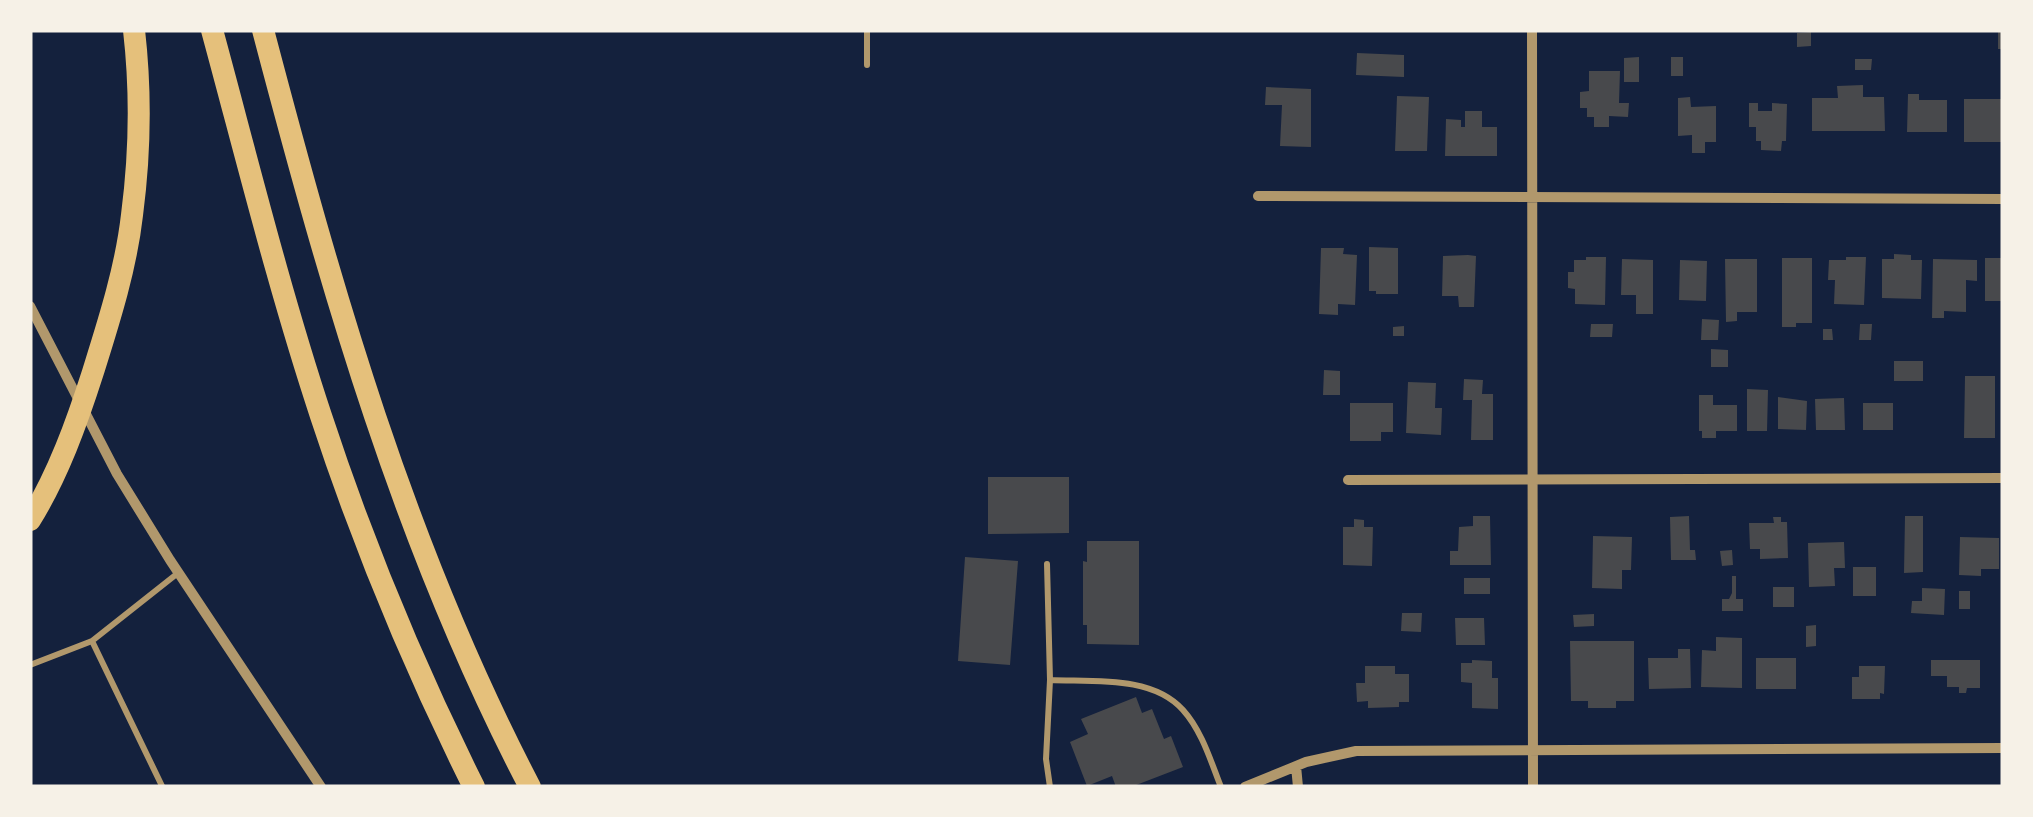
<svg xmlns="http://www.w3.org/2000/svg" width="2033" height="817" font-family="'Sofia Sans Condensed',sans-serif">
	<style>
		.building { fill: #48494c }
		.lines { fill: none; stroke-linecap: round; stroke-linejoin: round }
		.service { stroke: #b1986c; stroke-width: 6 }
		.minor { stroke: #b1986c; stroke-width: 10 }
		.motorway { stroke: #e5c07b; stroke-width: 22 }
	</style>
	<rect width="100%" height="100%" fill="#14213d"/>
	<!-- building -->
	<path class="building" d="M1998,30h5v19h-5z
		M1811,32v14l-14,1v-14z
		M1357,53l47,2v22l-48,-2z
		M1639,57v25h-15v-24z
		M1671,57h12v19h-12z
		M1855,59h17l-1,11h-16z
		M1589,71h31l-1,32h10l-1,14 -19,-1v11h-15v-10h-7v-9h-7v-16l9,-1z
		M1863,85v12h21l1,34h-73v-33h26l-1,-12z
		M1266,87l45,2v58l-31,-1 2,-41h-17z
		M1908,94h11v6h28v32h-40z
		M1397,96l32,1 -2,54h-32z
		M1690,97l1,10 25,-1v36h-11v11h-13v-18l-14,1v-38z
		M1964,99h39v43h-39z
		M1749,103h9v8h14v-8l15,1 -1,37h-4l-1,10 -20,-1v-9h-5v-14h-7z
		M1465,111h17v16h15v29h-52l1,-37 15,1v7h4z
		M1369,247l29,1v46h-22v-3h-7z
		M1321,248h23l-1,6 14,1 -2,50 -17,-1v11l-19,-1z
		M1894,254l17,1v5h11l-1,39 -39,-1v-39h12z
		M1468,255l8,1 -2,51h-15l-1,-11h-16l1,-40z
		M1586,257h20l-1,48 -30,-1v-15l-7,-1v-16h6v-12h12z
		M1846,257h20l-2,48 -30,-1 1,-24h-7l1,-20h17z
		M1782,258h30v65h-16v4h-14z
		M1985,258h18v43h-18z
		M1622,259l31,1v54h-17v-19h-15z
		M1725,259h32v53h-20v9l-11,1z
		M1933,259l44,1v21l-11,-1v32l-22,-1v7h-12z
		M1680,260l27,1 -1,40 -27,-1z
		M1702,319l17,1 -1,20h-17z
		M1591,324h22l-1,13h-22z
		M1860,324h12l-1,16h-12z
		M1404,326v10h-11v-9z
		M1823,329h9l1,11h-10z
		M1711,349l17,1v17h-17z
		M1894,361h29v20h-29z
		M1324,370l16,1v24h-17z
		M1965,376h30v62h-31z
		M1464,379l19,1 -1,14h11v46h-22l1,-40h-9z
		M1408,382l28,1 -1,25h7l-1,27 -35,-2z
		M1747,389l21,1 -1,41h-20z
		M1699,395h14v10h24v26h-21v7h-14v-7h-3z
		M1778,397l29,4 -1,29 -28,-1z
		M1844,398l1,32h-29l-1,-31z
		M1350,403h43v29h-12v9h-31z
		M1863,403h30v27h-30z
		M988,477h81v56l-81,1z
		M1473,516h17l1,49h-41v-14h8l1,-24 14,-1z
		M1689,516l1,34h5l1,10h-25l-1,-43z
		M1905,516h18v56l-19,1z
		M1773,517h8v5h6l1,36 -28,1v-10h-10l-1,-26h25z
		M1354,519l10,1v7h9l-1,39 -29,-1v-38h11z
		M1593,536l39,1 -1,33h-9v19l-30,-1z
		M1960,537l39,1v31h-18v7l-22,-1z
		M1087,541h52v104l-52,-1v-19h-4v-64l4,1z
		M1844,542l1,26h-11l1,18 -26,1 -1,-44z
		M1732,550l1,15 -11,1 -2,-15z
		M965,557l53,4 -8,104 -52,-4z
		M1853,567h23v29h-23z
		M1732,576h4v23h7v12h-21v-12h7l3,-6z
		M1464,578h26v16h-26z
		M1773,587h21v20h-21z
		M1922,588l23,1 -1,26 -33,-2 1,-12h10z
		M1959,591h11v18h-11z
		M1402,613h20l-1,19 -20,-1z
		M1594,614v12l-20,1 -1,-12z
		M1455,618h29l1,27h-29z
		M1816,625v21l-10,1v-21z
		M1716,637l26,1v50l-41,-1 1,-37 14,1z
		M1570,641h64v60h-18v7h-28v-7h-17z
		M1678,649h12l1,39 -42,1 -1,-31h30z
		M1756,658h40v31h-40z
		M1472,660l20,1v17h6v31l-26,-1v-25l-11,-1v-19h11z
		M1931,660h49v28h-13l-1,5h-7v-6h-12v-11h-16z
		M1365,666h30v8h14v28h-10v5l-31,1v-7l-11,1 -1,-19h9z
		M1859,666h26l-1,28 -4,-1v6h-28v-22h7z
		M1136,697l6,16 10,-4 12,30 7,-3 12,31 -52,20h-15l-4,-11 -25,10 -17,-44 18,-8 -7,-15z"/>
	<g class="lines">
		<!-- service -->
		<path class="service" d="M867,30v35
			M1047,564l3,116c42,2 102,-5 133,30 19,21 28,52 38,77
			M92,641l70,145
			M30,665l62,-24 86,-68
			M1050,787l-4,-28 4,-79"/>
		<!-- minor -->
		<path class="minor" d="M1532,30l1,757
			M1258,196l745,3
			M30,306l87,168 53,86 151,227
			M1348,480l655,-2
			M1296,766l2,21
			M1245,787l61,-25 50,-11 647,-3"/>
		<!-- motorway -->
		<path class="motorway" d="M212,30c35,129 67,259 109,386 42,128 93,251 153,371
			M263,30c69,262 141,516 267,757
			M30,520c28,-45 47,-98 63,-148 16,-51 33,-104 39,-157 8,-61 9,-124 2,-185"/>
	</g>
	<!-- border -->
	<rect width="2033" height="817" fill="none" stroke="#f6f1e7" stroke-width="65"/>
</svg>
